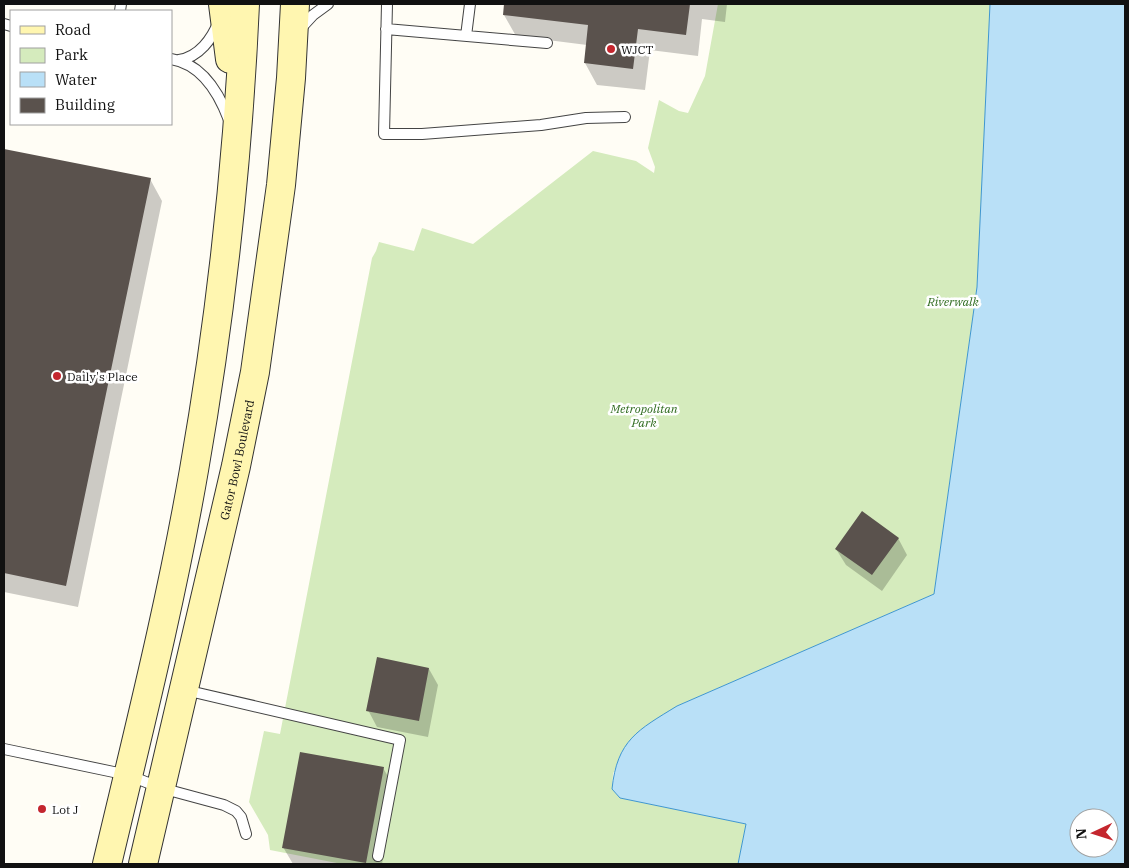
<svg xmlns="http://www.w3.org/2000/svg" width="1129" height="868" font-family="'IBM Plex Serif',serif">
	<style>
		.green { fill: #d5ebbd }
		.water { fill: #b9e0f7; stroke: #3f96cf; fill-rule: evenodd }
		.shadow { fill: #0003 }
		.building { fill: #5a524d }
		.lines { fill: none; stroke-linecap: round; stroke-linejoin: round }
		.service-casing { stroke: #444; stroke-width: 12 }
		.secondary-casing { stroke: #333; stroke-width: 30 }
		.service { stroke: #fff; stroke-width: 10 }
		.secondary { stroke: #fff6b0; stroke-width: 28 }
		.poi-dot { fill: #c4262e; stroke: #fff; stroke-width: 2 }
		.labels { text-anchor: middle; dominant-baseline: central; stroke-width: 5; stroke-linejoin: round; paint-order: stroke }
		.poi-label { font-size: 12px; fill: #111; stroke: #fff; text-anchor: start }
		.park-label { font-size: 12px; font-style: italic; fill: #2f6b1f; stroke: #fff }
		.street-label { font-size: 12px; fill: #111; stroke: #fff }
	</style>
	<rect width="100%" height="100%" fill="#fffdf5"/>
	<!-- green -->
	<path class="green" d="M718,4h272l-13,283 -43,307 -257,112 -55,45 -9,23 -1,15 8,9 126,26 -8,40h-396l-72,-14 -2,-15 -19,-33 15,-71 16,3 92,-476 4,-7 3,-9 35,9 8,-23 51,16 120,-93 43,10 18,12 1,-6 -7,-19 11,-48 20,11 9,2 17,-37z"/>
	<!-- water -->
	<path class="water" d="M990,4h135v860h-387l8,-40 -126,-26 -8,-9c5,-49 26,-59 65,-83l257,-112 43,-307zM1079,818h30v30h-30z"/>
	<!-- shadow -->
	<path class="shadow" d="M505,4h222l-2,18 -23,-3 -4,37 -48,-6 -5,40 -48,-5 -12,-22 2,-18 -71,-9 -12,-21z
		M4,150l146,29 12,22 -84,406 -74,-15z
		M898,538l9,17 -25,36 -36,-26 -10,-16z
		M429,669l9,16 -10,52 -51,-10 -9,-17z
		M383,768l13,22 -14,74h-89l-10,-17z"/>
	<!-- building -->
	<path class="building" d="M504,4h186l-4,31 -48,-6 -5,40 -49,-6 4,-38 -85,-10z
		M4,149l147,29 -85,408 -62,-13z
		M862,511l37,27 -27,37 -37,-26z
		M377,657l52,11 -10,53 -53,-10z
		M300,752l84,15 -18,96 -84,-15z"/>
	<g class="lines">
		<!-- service casing -->
		<g class="service-casing">
			<path id="service" d="M387,4l-3,130h38l119,-9 45,-7 39,-1
				M120,11l1,-7
				M4,24l7,2
				M300,29l13,-14 15,-11
				M386,29l161,14
				M466,36l4,-32
				M171,59c31,5 48,34 58,61
				M179,60c20,-3 33,-21 40,-39
				M185,690l215,50 -22,116
				M4,749l124,26 33,13 63,17 12,6 5,6 5,17"/>
		</g>
		<!-- secondary casing -->
		<g class="secondary-casing">
			<g id="secondary">
				<path d="M223,4l7,55"/>
				<path d="M107,864c31,-131 64,-261 87,-394 27,-154 44,-310 51,-466"/>
				<path id="s1" d="M143,864l93,-398 19,-94 26,-187 10,-107 4,-74"/>
			</g>
		</g>
		<!-- service -->
		<use href="#service" class="service"/>
		<!-- secondary -->
		<use href="#secondary" class="secondary"/>
	</g>
	<!-- markers -->
	<g class="poi-dot">
		<circle cx="611" cy="49" r="5"/>
		<circle cx="57" cy="376" r="5"/>
		<circle cx="42" cy="809" r="5"/>
	</g>
	<g class="labels">
		<!-- poi labels -->
		<g class="poi-label">
			<text x="621" y="49">WJCT</text>
			<text x="67" y="376">Daily's Place</text>
			<text x="52" y="809">Lot J</text>
		</g>
		<!-- park labels -->
		<g class="park-label">
			<text x="953" y="301">Riverwalk</text>
			<text x="644" y="408">Metropolitan<tspan x="644" dy="14">Park</tspan></text>
		</g>
		<!-- street labels -->
		<g class="street-label">
			<text stroke="none"><textPath href="#s1" startOffset="415">Gator Bowl Boulevard</textPath></text>
		</g>
	</g>
	<!-- border -->
	<rect width="1129" height="868" fill="none" stroke="#111111" stroke-width="10"/>
	<!-- legend -->
	<rect x="10" y="10" width="162" height="115" fill="#ffffff" stroke="#a0a0a0"/>
	<rect x="20" y="26" width="25" height="8" fill="#fff6b0" stroke="#a0a0a0"/>
	<text x="55" y="35" font-size="15" fill="#111111">Road</text>
	<rect x="20" y="48" width="25" height="15" fill="#d5ebbd" stroke="#a0a0a0"/>
	<text x="55" y="60" font-size="15" fill="#111111">Park</text>
	<rect x="20" y="72" width="25" height="15" fill="#b9e0f7" stroke="#a0a0a0"/>
	<text x="55" y="85" font-size="15" fill="#111111">Water</text>
	<rect x="20" y="98" width="25" height="15" fill="#5a524d" stroke="#a0a0a0"/>
	<text x="55" y="110" font-size="15" fill="#111111">Building</text>
	<!-- north arrow -->
	<g transform="translate(1094 833) rotate(266)"><circle r="24" fill="#ffffff" stroke="#a0a0a0"/>
	<path d="M0-4L9 19L0 12L-9 19Z" fill="#c4262e"/>
	<text y="-8" font-size="14" font-weight="bold" text-anchor="middle" fill="#111111">N</text>
	</g>
</svg>
